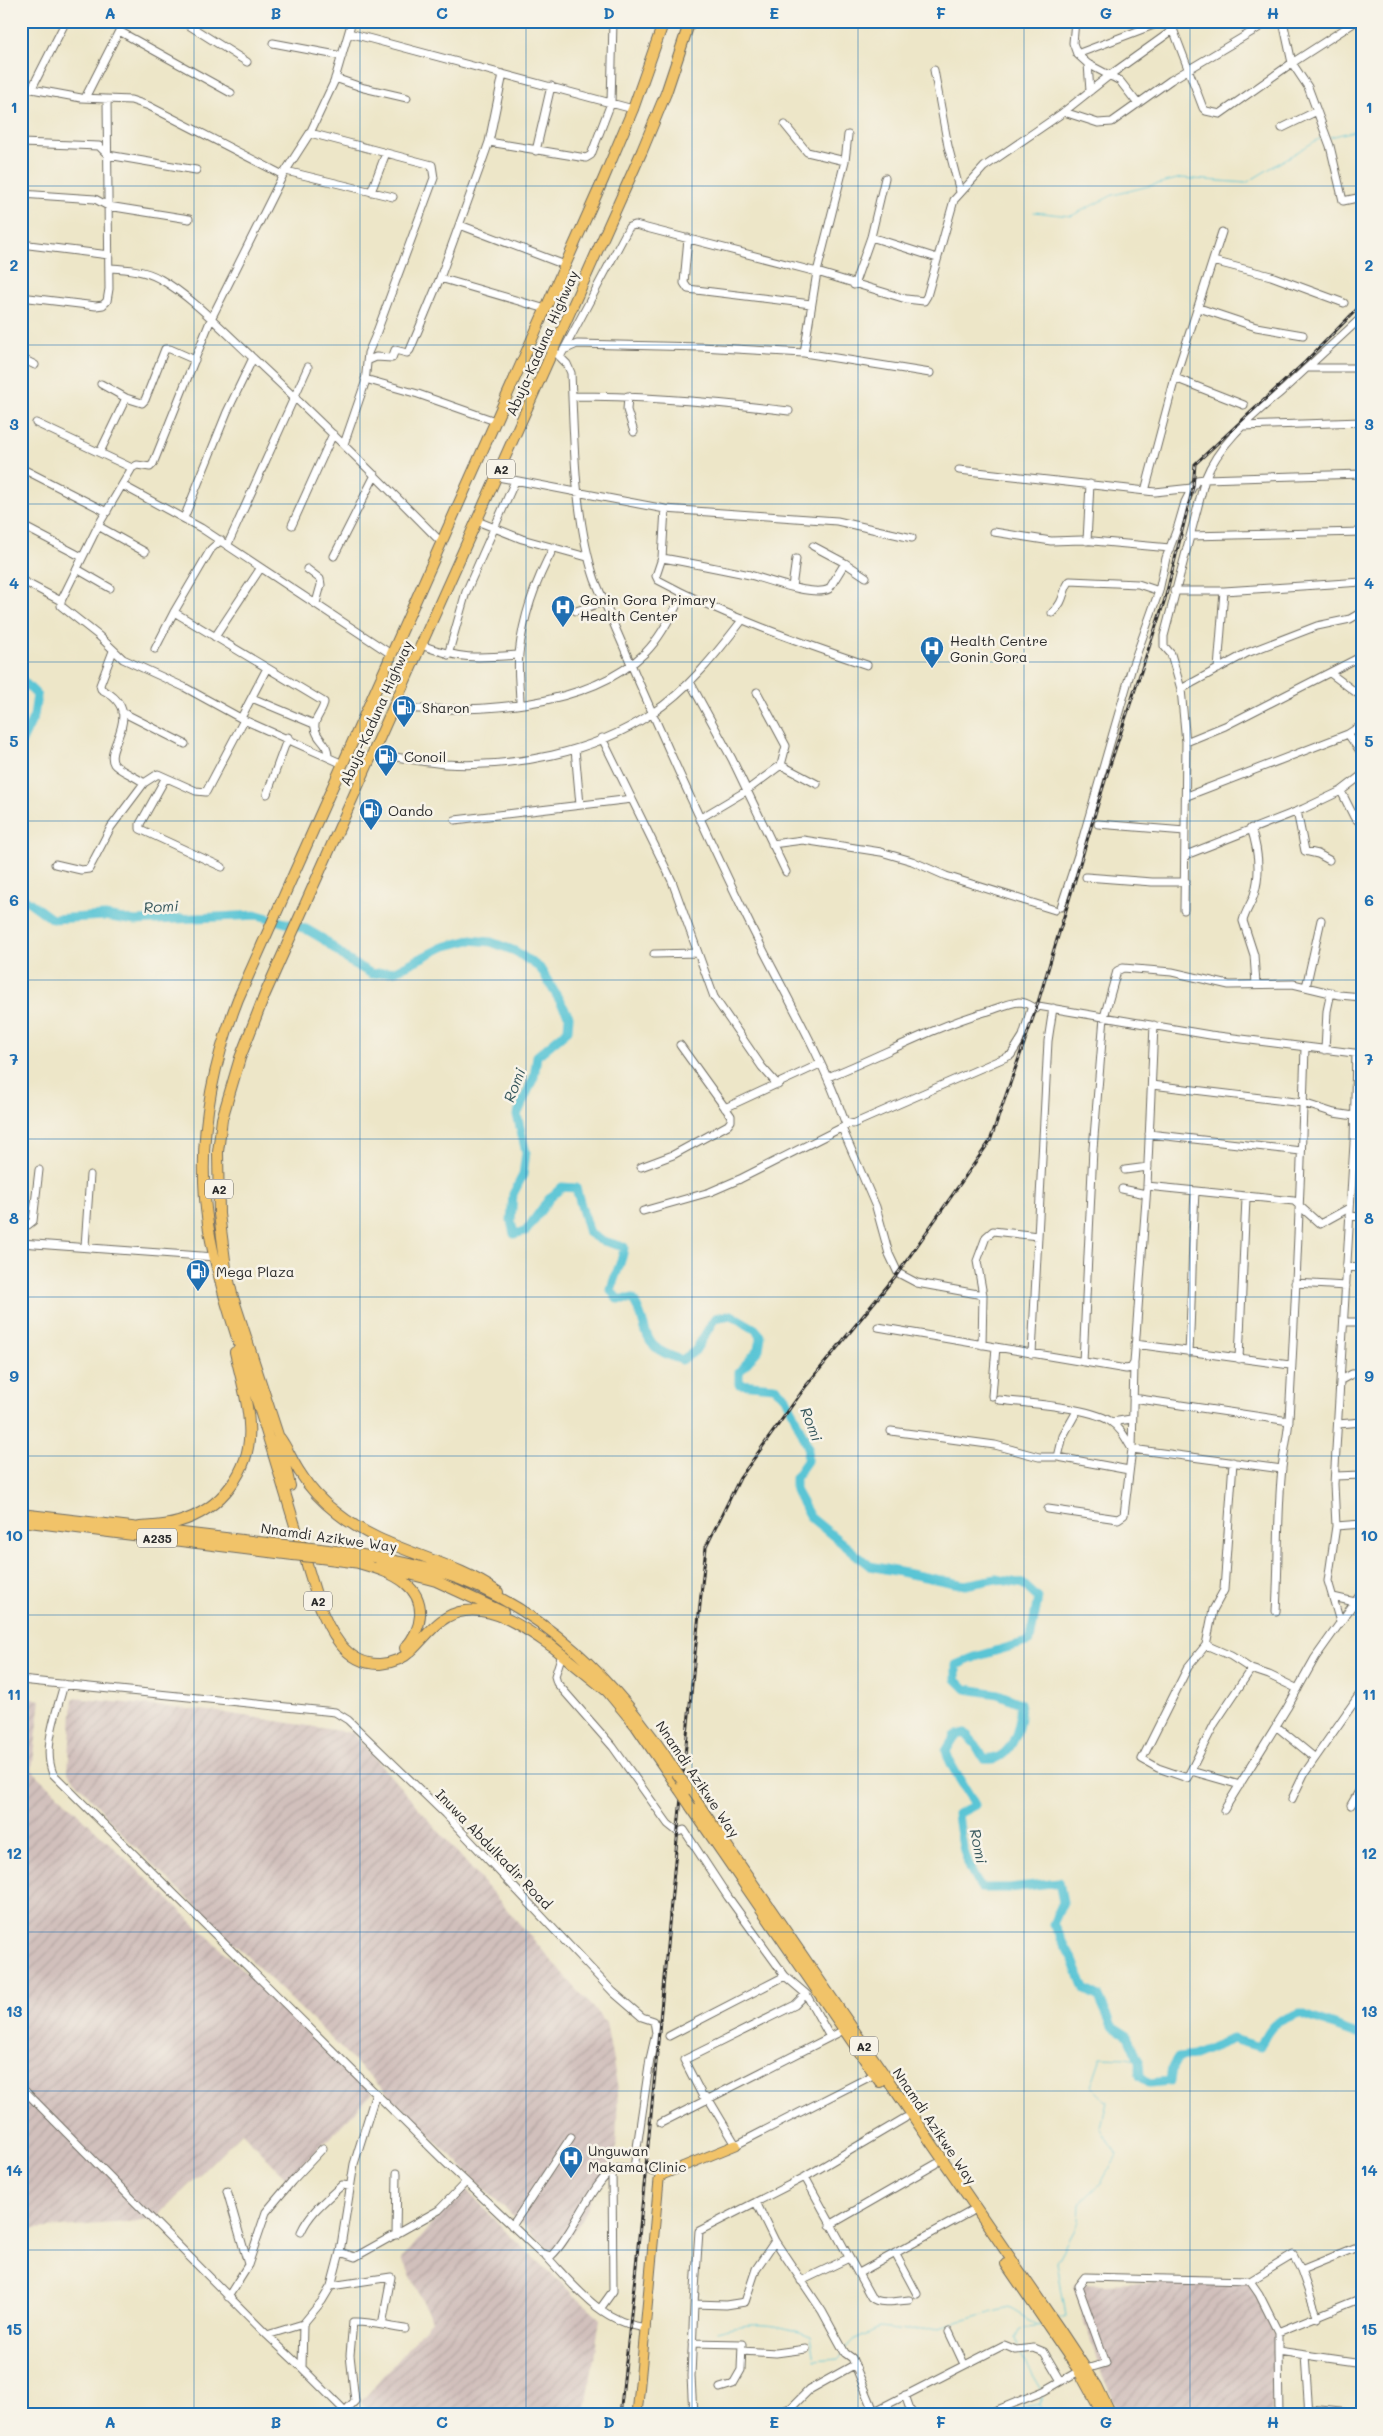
<svg xmlns="http://www.w3.org/2000/svg" width="1383" height="2436" font-family="Mali,sans-serif">
	<style>
		.industrial { fill: url(#industrial-furrows) }
		.lines { fill: none; stroke-linecap: round; stroke-linejoin: round }
		.stream { stroke: #5ac5d5; stroke-width: 1 }
		.river { stroke: #5ac5d5; stroke-width: 9 }
		.minor-casing { stroke: #6f6c62; stroke-width: 9 }
		.major-casing { stroke: #6f6c62; stroke-width: 11 }
		.highway-casing { stroke: #6f6c62; stroke-width: 12 }
		.minor { stroke: #fff; stroke-width: 7 }
		.major { stroke: #f1c369; stroke-width: 9 }
		.highway { stroke: #f1c369; stroke-width: 10 }
		.rail-casing { stroke: #2b2b2b; stroke-width: 3 }
		.rail { stroke: #f7f3e8; stroke-width: 1; stroke-dasharray: 4; stroke-linecap: butt }
		.highway-bridge-casing { stroke: #6f6c62; stroke-width: 12; stroke-linecap: butt }
		.highway-bridge { stroke: #f1c369; stroke-width: 10 }
		.grid { fill: none; stroke: #1f6fb2; stroke-width: 1; stroke-opacity: 0.55 }
		.labels { text-anchor: middle; dominant-baseline: central; stroke-width: 5; stroke-linejoin: round; paint-order: stroke }
		.shield { fill: #f7f3e8; stroke: #686764; stroke-width: 1 }
		.shield-label { font-size: 12px; font-weight: bold; fill: #2b2b2b }
		.street-label { font-size: 14px; fill: #2b2b2b; stroke: #f7f3e8 }
		.poi-label { font-size: 14px; fill: #2b2b2b; stroke: #f7f3e8; text-anchor: start }
		.water-label { font-size: 15px; font-style: italic; fill: #39595e; stroke: #f7f3e8 }
		.neatline { fill: none; stroke: #1f6fb2; stroke-width: 2 }
		.grid-label { font-size: 16px; text-anchor: middle; font-weight: bold; fill: #1f6fb2 }
	</style>
	<defs>
		<pattern id="industrial-furrows" width="10" height="10" patternUnits="userSpaceOnUse" patternTransform="scale(1.25)"><rect width="10" height="10" fill="#d1c0bc"/><path d="M-1 1l2-2M0 10L10 0M9 11l2-2" fill="none" stroke="#b4a5a2"/></pattern>
	</defs>
	<rect width="100%" height="100%" fill="#f7f3e8"/>
	<filter id="ink" filterUnits="userSpaceOnUse"><feTurbulence type="fractalNoise" baseFrequency=".02" numOctaves="2"/><feDisplacementMap in="SourceGraphic" scale="10" xChannelSelector="R" yChannelSelector="G"/><feConvolveMatrix kernelMatrix="1 2 1 2 8 2 1 2 1" color-interpolation-filters="sRGB"/></filter>
	<filter id="wash" filterUnits="userSpaceOnUse"><feTurbulence type="fractalNoise" baseFrequency=".0096" numOctaves="4" result="noise"/><feDisplacementMap in="SourceGraphic" scale="20" xChannelSelector="R" yChannelSelector="G"/><feGaussianBlur stdDeviation="1.12" result="paint"/><feColorMatrix in="noise" values="0 0 0 0 0 0 0 0 0 0 0 0 0 0 0 0 0 1.4 0 .05"/><feComposite in="paint" operator="in"/></filter>
	<g filter="url(#wash)">
		<rect width="100%" height="100%" fill="#ede6c8"/>
		<!-- industrial -->
		<path class="industrial" d="M21,1697l20,3 -9,70 341,323 -85,87 -46,-48 -88,88 -133,10z
			M73,1698l146,14 134,21 253,290 12,66 -2,62 -42,82 -19,21 -63,-58 -366,-358 -58,-66z
			M464,2186l45,49 91,84 -15,96h-211l-13,-13 71,-82 -30,-61z
			M1249,2279l31,67 -10,69h-150l-19,-43 -28,-87z"/>
		<g class="lines">
			<!-- stream -->
			<path class="stream" d="M1330,137l32,-8
				M1034,212l37,4 42,-21 68,-17 65,5 71,-43 6,-2
				M1057,2319l9,-3 -9,-54 22,-40 1,-19 21,-20 16,-28 -16,-28 6,-25 -16,-16 10,-29 26,1 12,3
				M717,2331c37,-10 58,-8 94,5l4,24 22,-2 6,-6
				M1018,2346l-2,-8 5,-10 21,-3
				M845,2349l8,-9 26,-12 27,3 29,-3 74,-20 30,18
				M1020,2353l22,37
				M1040,2406l3,9
				M1018,2415l3,-6 18,-4 4,-11"/>
			<!-- river -->
			<path class="river" d="M21,679l16,16 -3,21 -13,27
				M21,896l31,23 53,-3 30,5 123,-6 48,14 17,10 26,22 23,13 23,-3 48,-24 27,-7 21,2 24,9 25,17 29,48 -1,14 -31,26 -3,21 -17,38 9,37 -3,23 -10,19 -2,27 3,13 12,-3 23,-32 13,-12 14,1 13,45 11,7 24,7c-1,15 -10,28 -13,43l6,9h16c20,35 3,46 49,61l13,-9 20,-33 16,-3 24,14 6,7 -2,13 -20,23v12l35,3 12,10 22,50 -1,14 -12,17v12l15,27 60,49 95,19 31,-6 27,5 15,14 -8,43 -55,16 -19,8v14l10,10 32,5 22,9c2,22 -8,60 -36,56l-8,-14 -11,-12 -10,3 -9,15c6,21 19,34 29,54l-17,9c3,27 7,52 23,74h29l49,-6 4,20 -10,22 20,36 11,29 15,8 13,29 16,10 11,25 1,15 9,7 21,-2 2,-13 6,-11 16,-2 39,-16 27,8c10,-23 15,-25 39,-34l63,23"/>
		</g>
	</g>
	<g filter="url(#ink)">
		<g class="lines">
			<!-- minor casing -->
			<g class="minor-casing">
				<path id="minor" d="M182,21l65,41
					M1075,21l-2,22 4,11 11,10 32,17 18,23
					M1170,21l33,87 3,3 14,3 72,-51 65,-42
					M1283,21l9,42 16,24 22,59 13,55 19,-4
					M119,31l112,62
					M349,33l284,76
					M273,43l69,13
					M1077,54l87,-33
					M1088,64l2,27
					M934,70l14,76 12,46
					M335,78l29,10 43,10
					M21,87l60,11 50,2 18,6 134,69
					M32,88l34,-67
					M85,98l39,-77
					M1064,112l34,11 14,-1 59,-42 99,-59
					M785,125l22,27 38,9
					M1282,128l35,-17
					M310,133l122,32 2,13 -59,159 -7,16 -3,30 -21,61
					M489,142l97,16 5,-3 20,-52 2,-82
					M21,143l78,3 9,9 88,15
					M536,151l15,-65
					M286,171l107,26
					M371,192l15,-39
					M21,194l74,5 13,7 81,13
					M460,225l105,40
					M871,237l66,21
					M688,238l-4,45 4,6 123,15
					M21,244l88,11
					M1213,261l58,15 73,27
					M109,268c17,1 36,2 51,11 30,16 67,55 93,79 64,60 126,121 188,184
					M440,278l106,31
					M854,285l17,-48 14,-59
					M21,297l75,9 7,-1 4,-4 2,-12 -2,-189
					M1199,308l57,19 47,8
					M566,349l11,-5 124,3 103,6 126,20
					M554,351l13,13 4,9c3,65 3,145 24,207 48,114 98,226 152,338 33,68 73,133 98,204l8,2 158,-69 12,-19 8,-27 2,-2 3,2 2,-3 172,29 152,19
					M804,353l13,-81 28,-111 3,-26
					M560,357l69,-130 6,-2 182,47 89,27 18,2 3,-5 27,-96 30,-33 77,-53 49,-39 63,-45
					M21,358l14,7
					M369,360l7,-3 16,1 3,-8 12,3 3,-3 30,-72 43,-119 6,-17 14,-68
					M1307,368h55
					M1175,378l69,27
					M365,379l53,15 77,27
					M101,384l25,14 16,5 3,-3 20,-51h5l25,11
					M572,396c73,0 144,6 217,15
					M628,396l-1,14 7,22
					M36,423l96,45
					M1243,426l119,-4
					M100,452l26,-54
					M21,468l86,44
					M959,470l196,22 37,-4 5,-8 8,-1 157,-5
					M498,477l167,32 172,12 75,17
					M122,485l79,43 190,126
					M1145,491l30,-113 47,-146
					M665,509l-3,49 -6,18 2,4c66,36 138,61 209,85
					M184,518l43,-106 26,-54
					M477,521l45,18 65,18
					M21,525l61,32
					M292,525l41,-91
					M98,526l47,26
					M994,532l57,9 31,-1 88,8
					M1190,536l172,-4
					M221,540l-10,9 -37,63 150,90c0,9 -11,17 -9,26 2,13 13,13 13,28
					M1087,541l3,-57
					M228,544l80,-177
					M813,546l32,17 21,14
					M334,556l41,-81
					M662,558c29,5 59,11 88,17 17,5 64,22 79,14l16,-26
					M77,569l33,19
					M307,569l13,10 1,6 -5,18
					M21,580l40,21
					M792,587l4,-28
					M1174,591h50l138,-9
					M576,611l28,-9
					M1052,613c14,-12 10,-24 18,-32l68,3 21,7
					M215,637l45,-68
					M421,645c40,15 57,13 98,10
					M155,649l19,-37
					M113,651l-13,34 1,4c47,23 2,58 13,75 4,6 23,13 30,19
					M448,655l18,-63 49,-111
					M1218,669l6,-78
					M1330,673l32,24
					M690,682l42,77 54,113
					M1181,689l66,-36 70,-27 33,-7 12,-7
					M252,698l62,26
					M520,704c0,-16 -3,-34 -1,-50 4,-38 17,-74 35,-107
					M394,708c79,4 191,3 252,-56 16,-16 26,-39 37,-58
					M122,712l63,32
					M241,718l26,-50
					M1348,734l14,20
					M602,738l70,143 42,116 48,70 16,18
					M1186,742l39,-16 137,-70
					M575,749l5,56
					M373,753c24,4 48,9 72,11 69,4 148,-11 206,-50 37,-24 66,-61 92,-95
					M343,764l-99,-44 -60,-33 -61,-28 -24,-23 -38,-30v-5l37,-75 34,-58 5,-3 13,2 3,-3 58,-145 72,-144 27,-42 24,-51 18,-61
					M781,765l36,19
					M165,779l-25,45v5l82,38
					M1341,791l13,26 8,7
					M267,794l21,-57
					M1187,796l161,-62 14,-9
					M1297,811l8,40 13,3 11,6
					M699,819l47,-28 35,-26 5,-19 -29,-54
					M455,820l177,-21
					M1098,824l87,7
					M1251,828c7,21 10,45 3,67 -3,9 -9,17 -11,26l11,34 2,29
					M772,844l31,-4 78,12 31,9 34,15 109,34
					M1186,855l117,-46 38,-18 21,-16
					M55,864l26,6 8,-1 22,-42 33,-44 14,-9 38,17 10,1 38,-72
					M1086,877l66,5h34
					M1061,907l17,-52 54,-188 27,-76 7,-33 12,-32 7,-24 7,-14
					M1184,910l2,-168 -5,-53 -10,-35 -7,-8v-10l41,-157c15,-38 48,-63 78,-89 26,-24 52,-48 79,-73
					M654,954l43,-1
					M1306,987l15,-67
					M1325,1050l2,-39 4,-19
					M1356,1053l-2,90 -20,341 2,42 26,-2
					M828,1077c53,-21 103,-49 157,-65 11,-3 23,-9 34,-10 6,0 9,2 14,5
					M1152,1085l151,18 31,10 20,3
					M725,1108l95,-44
					M842,1128l34,79 13,47 9,19 19,10 66,12
					M1149,1134l152,17
					M641,1167l32,-12 55,-30 3,-4v-5l-51,-71
					M1125,1170l23,-3
					M1147,1186l147,15 26,23 29,-16
					M1122,1189l24,5
					M643,1211l67,-19 30,-13 105,-53
					M1349,1216l13,1
					M21,1223l7,2 5,-4 6,-51
					M21,1243l194,14
					M85,1246l5,-71
					M1346,1267l16,1
					M1295,1283l51,3
					M1344,1322h18
					M878,1327l248,42 5,-1 3,-5 13,-177 7,-161
					M1135,1344l155,21
					M982,1345l1,-50 -6,-34 9,-24 7,-6 45,5
					M1189,1352c3,-54 3,-107 6,-160
					M1032,1354l16,-313 5,-33
					M1239,1359l7,-161
					M1083,1362l10,-213 11,-132 13,-46 6,-3 49,4 57,13 64,-1 46,11 23,2
					M1341,1380l11,-6 10,-1
					M992,1396l4,-49
					M1133,1398l156,23
					M999,1400c27,3 89,7 111,21 11,7 16,18 22,28l150,20
					M1112,1422l19,-3
					M1338,1424l24,-2
					M891,1431l104,14 44,12h19l71,13
					M1058,1457l5,-21 14,-25
					M1233,1462l-9,128 -11,20 -7,35 -18,22 -46,92 16,9 29,10 4,-7 49,14
					M1335,1476l27,-1
					M1048,1509l70,10 6,-4 8,-66 2,-84
					M1336,1526l-8,55 12,41
					M1333,1597l22,5 7,5
					M1276,1611c3,-47 1,-96 6,-143 2,-17 6,-33 7,-49 7,-124 12,-247 16,-371
					M1206,1645l25,11 20,13 18,6 29,14
					M562,1654l-7,22 2,7 56,64 55,77 10,8 6,-2 44,67 57,79 21,18 24,43
					M21,1680l314,32 13,8 97,94 168,178 29,25 12,4 2,12 -6,26 -16,109c-7,2 -13,-1 -19,1 -20,8 -44,69 -64,87l-10,-3 -97,-92 -391,-387c-11,-27 4,-62 11,-90
					M1276,1726l39,32
					M1189,1774l26,-51 36,-54
					M1292,1799l12,-25 58,-83
					M1351,1805l11,-19
					M1224,1810l63,-102 28,-50 47,-66
					M806,1994l-11,11 -111,55 18,35 6,3 28,47 139,-71
					M669,2036l116,-60
					M21,2087l246,248 36,-11 19,-23 9,-15 9,-34 14,-88 22,-71
					M661,2123l183,-93
					M650,2171l12,4
					M805,2177l66,120c8,8 27,4 38,3
					M227,2191l21,73
					M756,2202l19,39 47,70 23,42 7,5 22,53
					M830,2225l106,-61
					M512,2226l59,-89
					M301,2232c9,-20 25,-32 41,-47l8,1
					M396,2235l1,-62
					M340,2252l15,5 84,-47 27,-28
					M895,2253l22,41
					M546,2256c30,32 55,66 100,72
					M1301,2270l17,48
					M859,2273l111,-61
					M801,2281l48,-23
					M1250,2281l43,-26 8,15 61,-25
					M331,2286l60,-9 -9,48
					M228,2297l20,-32 18,-53 26,-31 31,-33
					M694,2304l32,1 19,-3 11,-33 19,-28
					M600,2309l13,-18 -1,-121
					M303,2324l-1,44 47,47
					M949,2332l15,32
					M1278,2332l84,-34
					M267,2335l35,33
					M692,2343l50,1 -1,26 -8,14 -13,4
					M742,2351l34,2 30,-4
					M1278,2351l1,64
					M1305,2355l4,60
					M1086,2369l20,-6 -28,-77 7,-9 165,4 9,13 19,38v19l84,12
					M905,2395l7,20
					M1309,2409l53,5
					M345,2411l10,-10 -5,-46 3,-33c18,-1 34,5 52,7
					M693,2415l-2,-39 3,-72 5,-73 106,-54 100,-59
					M774,2415l18,-8 17,-17 45,-25
					M867,2415l137,-70 12,5 18,-2 10,4 17,29
					M985,2415l59,-24 35,-20"/>
			</g>
			<!-- major casing -->
			<g class="major-casing">
				<path id="major" d="M637,2415l22,-235 3,-5 74,-30"/>
			</g>
			<!-- highway casing -->
			<g class="highway-casing">
				<path id="highway" d="M280,1438c8,11 13,25 21,36 9,15 23,29 36,39 48,39 111,44 161,79
					M290,1486l-12,-51 -46,-141 -6,-26 -7,-54 -1,-62 4,-33 18,-61 25,-64 377,-843 24,-58 24,-72
					M21,1514l272,32
					M21,1521l272,34
					M140,1527c13,-1 26,-1 38,-5 43,-12 75,-53 71,-98 -1,-24 -9,-49 -14,-72
					M320,1549c41,5 80,11 119,23 103,32 181,112 237,200
					M321,1558l39,5
					M355,1562c16,5 37,10 50,21 23,18 17,47 0,65
					M379,1566l57,15 67,31
					M548,1643l59,48 29,35 43,63
					M551,1646c-25,-17 -54,-39 -86,-35 -25,3 -37,24 -54,40 -8,8 -20,12 -31,13 -35,1 -52,-35 -62,-63 -22,-70 -43,-140 -64,-210 -17,-54 -37,-110 -46,-167 -12,-78 2,-153 30,-225l365,-819 30,-71 31,-88
					M688,1789l372,541 37,56 14,29
					M691,1807l189,275
					M1006,2264l73,107 24,44"/>
			</g>
			<!-- minor -->
			<use href="#minor" class="minor"/>
			<!-- major -->
			<use href="#major" class="major"/>
			<!-- highway -->
			<use href="#highway" class="highway"/>
			<!-- rail casing -->
			<g class="rail-casing">
				<path id="rail" d="M620,2415c33,-289 55,-579 86,-868l34,-69 66,-92 92,-113 92,-132 46,-132 71,-235 58,-175 28,-112 2,-23 110,-102 57,-58"/>
			</g>
			<!-- rail -->
			<use href="#rail" class="rail"/>
			<!-- highway-bridge casing -->
			<g class="highway-bridge-casing">
				<path id="highway-bridge" d="M293,1546l27,3
					M293,1555l28,3
					M676,1772l12,17
					M679,1789l12,18"/>
			</g>
			<!-- highway-bridge -->
			<use href="#highway-bridge" class="highway-bridge"/>
		</g>
	</g>
	<!-- grid -->
	<path class="grid" d="M194,21v2394M360,21v2394M526,21v2394M692,21v2394M858,21v2394M1024,21v2394M1190,21v2394M21,186h1341M21,345h1341M21,504h1341M21,662h1341M21,821h1341M21,980h1341M21,1139h1341M21,1297h1341M21,1456h1341M21,1615h1341M21,1774h1341M21,1932h1341M21,2091h1341M21,2250h1341"/>
	<!-- icons -->
	<defs>
		<g id="hospital-pin" transform="scale(1.25)"><path d="M0 17L-7.5 6A9.5 9.5 0 1 1 7.5 6Z" fill="#1f6fb2" stroke="#f7f3e8"/><path d="M-5-5h3v3.5h4V-5h3V5h-3V1.5h-4V5h-3Z" fill="#fff"/></g>
		<g id="fuel-pin" transform="scale(1.25)"><path d="M0 17L-7.5 6A9.5 9.5 0 1 1 7.5 6Z" fill="#1f6fb2" stroke="#f7f3e8"/><path d="M-5.5-6h7V0h2V4h1.3V-2.5L3-4.5l.8-.8L6-3V5H2.5V1h-1V6h-7ZM-4.2-4.7v3.2H.2V-4.7Z" fill="#fff"/></g>
	</defs>
	<g fill-rule="evenodd">
		<use href="#hospital-pin" x="563" y="607"/>
		<use href="#hospital-pin" x="932" y="648"/>
		<use href="#fuel-pin" x="404" y="707"/>
		<use href="#fuel-pin" x="386" y="756"/>
		<use href="#fuel-pin" x="371" y="810"/>
		<use href="#fuel-pin" x="198" y="1271"/>
		<use href="#hospital-pin" x="571" y="2158"/>
	</g>
	<g class="labels">
		<!-- shield labels -->
		<g class="shield">
			<rect x="487" y="459.5" width="28" height="19" rx="4"/>
			<rect x="205" y="1179.5" width="28" height="19" rx="4"/>
			<rect x="137" y="1528.5" width="40" height="19" rx="4"/>
			<rect x="304" y="1591.5" width="28" height="19" rx="4"/>
			<rect x="850" y="2036.5" width="28" height="19" rx="4"/>
		</g>
		<g class="shield-label">
			<text x="501" y="469">A2</text>
			<text x="219" y="1189">A2</text>
			<text x="157" y="1538">A235</text>
			<text x="318" y="1601">A2</text>
			<text x="864" y="2046">A2</text>
		</g>
		<!-- street labels -->
		<g class="street-label">
			<text transform="translate(542 343) rotate(-66)">Abuja-Kaduna Highway</text>
			<text transform="translate(376 713) rotate(-66)">Abuja-Kaduna Highway</text>
			<text transform="translate(329 1537) rotate(8)">Nnamdi Azikwe Way</text>
			<text transform="translate(698 1779) rotate(56)">Nnamdi Azikwe Way</text>
			<text transform="translate(494 1849) rotate(46)">Inuwa Abdulkadir Road</text>
			<text transform="translate(935 2126) rotate(56)">Nnamdi Azikwe Way</text>
		</g>
		<!-- poi labels -->
		<g class="poi-label">
			<text x="580" y="599">Gonin Gora Primary<tspan x="580" dy="16">Health Center</tspan></text>
			<text x="950" y="640">Health Centre<tspan x="950" dy="16">Gonin Gora</tspan></text>
			<text x="422" y="707">Sharon</text>
			<text x="404" y="756">Conoil</text>
			<text x="388" y="810">Oando</text>
			<text x="216" y="1271">Mega Plaza</text>
			<text x="588" y="2150">Unguwan<tspan x="588" dy="16">Makama Clinic</tspan></text>
		</g>
		<!-- water labels -->
		<g class="water-label">
			<text transform="translate(161 906) rotate(-3)">Romi</text>
			<text transform="translate(514 1085) rotate(-69)">Romi</text>
			<text transform="translate(812 1424) rotate(69)">Romi</text>
			<text transform="translate(979 1846) rotate(78)">Romi</text>
		</g>
	</g>
	<!-- margin -->
	<rect width="1383" height="2436" fill="none" stroke="#f7f3e8" stroke-width="55"/>
	<rect x="28" y="28" width="1328" height="2380" class="neatline"/>
	<g class="grid-label">
		<text x="110" y="19">A</text>
		<text x="276" y="19">B</text>
		<text x="442" y="19">C</text>
		<text x="609" y="19">D</text>
		<text x="774" y="19">E</text>
		<text x="941" y="19">F</text>
		<text x="1106" y="19">G</text>
		<text x="1273" y="19">H</text>
		<text x="14" y="113">1</text>
		<text x="1369" y="113">1</text>
		<text x="14" y="271">2</text>
		<text x="1369" y="271">2</text>
		<text x="14" y="430">3</text>
		<text x="1369" y="430">3</text>
		<text x="14" y="589">4</text>
		<text x="1369" y="589">4</text>
		<text x="14" y="747">5</text>
		<text x="1369" y="747">5</text>
		<text x="14" y="906">6</text>
		<text x="1369" y="906">6</text>
		<text x="14" y="1065">7</text>
		<text x="1369" y="1065">7</text>
		<text x="14" y="1224">8</text>
		<text x="1369" y="1224">8</text>
		<text x="14" y="1382">9</text>
		<text x="1369" y="1382">9</text>
		<text x="14" y="1541">10</text>
		<text x="1369" y="1541">10</text>
		<text x="14" y="1700">11</text>
		<text x="1369" y="1700">11</text>
		<text x="14" y="1859">12</text>
		<text x="1369" y="1859">12</text>
		<text x="14" y="2017">13</text>
		<text x="1369" y="2017">13</text>
		<text x="14" y="2176">14</text>
		<text x="1369" y="2176">14</text>
		<text x="14" y="2335">15</text>
		<text x="1369" y="2335">15</text>
		<text x="110" y="2428">A</text>
		<text x="276" y="2428">B</text>
		<text x="442" y="2428">C</text>
		<text x="609" y="2428">D</text>
		<text x="774" y="2428">E</text>
		<text x="941" y="2428">F</text>
		<text x="1106" y="2428">G</text>
		<text x="1273" y="2428">H</text>
	</g>
</svg>
